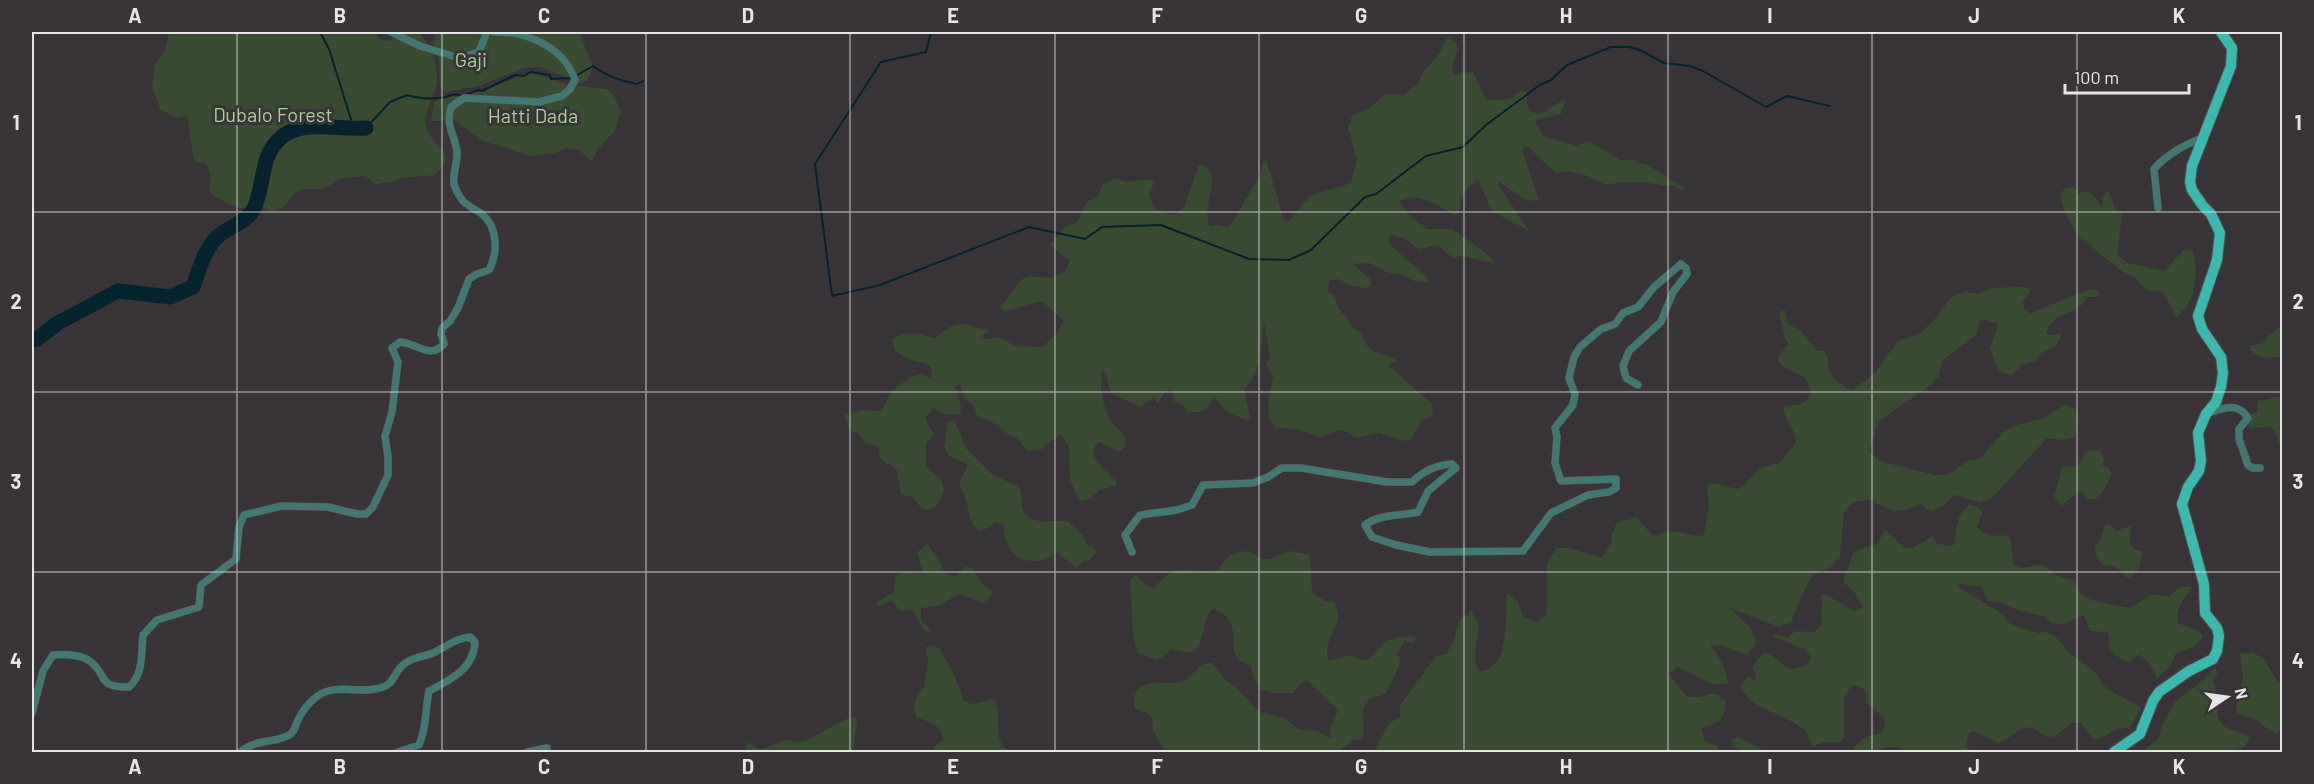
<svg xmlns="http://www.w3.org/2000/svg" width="2314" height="784" font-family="Barlow,sans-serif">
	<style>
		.green { fill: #394b30 }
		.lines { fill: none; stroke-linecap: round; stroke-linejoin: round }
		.stream { stroke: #05232e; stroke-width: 2 }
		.river { stroke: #05232e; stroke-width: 15 }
		.street-casing { stroke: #545054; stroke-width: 8 }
		.primary-casing { stroke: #545054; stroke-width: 12 }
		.street { stroke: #437872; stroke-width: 7 }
		.primary { stroke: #3cb9ae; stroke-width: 10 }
		.grid { fill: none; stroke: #e7e4e6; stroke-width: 1.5; stroke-opacity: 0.55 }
		.labels { text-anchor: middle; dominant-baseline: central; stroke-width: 6; stroke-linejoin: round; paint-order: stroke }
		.park-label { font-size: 20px; fill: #a6d191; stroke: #383438 }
		.neatline { fill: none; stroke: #e7e4e6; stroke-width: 2 }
		.grid-label { font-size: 20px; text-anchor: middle; font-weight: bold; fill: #e7e4e6 }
	</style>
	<rect width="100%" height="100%" fill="#383438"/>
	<!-- green -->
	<path class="green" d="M169,32h207l2,6 10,3 23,-9 8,1c14,13 23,41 15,60 -4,11 -11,25 -7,36 3,9 14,19 19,27l-1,7 -10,12 -33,3 -10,4 -16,2 -12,-8 -26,3 -7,6 -10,4h-15l-10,3 -12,14 -7,5 -7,1 -13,-9c-5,1 -9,4 -14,5 -7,1 -30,-12 -34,-17l2,-12 -4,-15 -13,-3 -7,-45 -11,2 -16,-9 -8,-22 3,-23 9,-11z
		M435,32h76l17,4 2,-4h49l14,34 -5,14 -7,3 -41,-16 -16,1 -45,18 -34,6 -5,-6 -1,-25 -5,-16z
		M1447,38l8,3 3,9 -6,16 3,9 18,-4 13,28c8,1 17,2 25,-1 5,-3 6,-6 13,-7l3,2v11l3,7 8,3c11,-4 16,-10 28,-14l-5,14 -22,5 -4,3 8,14 33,10 13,-5 31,19h15l4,3 9,2 38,24 -4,2 -9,-6 -9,1 -18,-4h-25l-14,3 -25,-11 -16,-3 -10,2 -28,-26h-4l-1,5 16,48 -12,1 -29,-20 1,5 31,46 -36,-20 -5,-7 -11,-26c-15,12 -17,16 -19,35l-4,1c-16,-8 -39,-26 -56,-13l9,12 19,15h25l39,28 2,6 -31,-7 -9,2 -16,-13 -18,4 -14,-10 -15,-5 -1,10 38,33 2,5h-13l-12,-7 -15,-2 -20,-10 -16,1 18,16v6l-3,2 -18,-2 -12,-7 -9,2 -1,12 3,-1c5,5 5,13 9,18 4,6 9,8 11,16l9,6 8,15 5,4 22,7 2,3 -9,4 44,39 1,11 -12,6 -10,18 -7,2 -25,-8 -23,5 -9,-6 -7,-2 -19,7 -26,-8 -19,-1c-13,-13 -7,-33 -3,-50l-7,-15 4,-5 -6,-37c-4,25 0,49 -20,68l6,29 -2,3 -22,-10 -10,-12h-4c-7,15 -7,13 -25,13l-4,-7 -9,-4 -3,-12 -6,3 -7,11 -5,-5 -13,9 -29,-14 -6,-21 -3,-1 -1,17 2,13 8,21 13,13 2,12 -8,5 -18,-10c-20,14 11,29 17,41l-2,3 -16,4 -8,9 -11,2 -10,-20 -1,-34 -7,-11h-3l-19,14 -13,1 -10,-13 -9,-3 -12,-11 -19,-8 -3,-10 -9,-8 -5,-14 -5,2c0,10 9,17 5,28h-16l-11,-6 -8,11 9,15 -8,10v23l15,13 3,11c-5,12 -9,22 -23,17l-8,-11 -12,-2 -4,-25 -17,-11 -2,-13 -13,-3 -7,-10 -9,-3 -5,-15 18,-5 19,1 11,-20 17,-13 12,-4 11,4 -1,-9 -4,-5 -17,-4 -15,-9 -3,-12c14,-10 28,-5 43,-1 7,-5 17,-14 26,-14 10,0 19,7 29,5l-10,10h11l5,-2 6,1 12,8 29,1 14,-14 6,-11 -3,-5 -18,-16 -36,10 -7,-3 23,-29 7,-3 20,2 16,-6 5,-11 -20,-16 16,-19 11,-4 10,-20 11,-6 4,-12 16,-6c12,10 22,-3 37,3l-6,13 5,14 13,6h10l7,-7 15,-42h4c21,11 -3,43 7,61l8,-1 9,2 4,-2 30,-52 2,-10 3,-4 18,61 4,2c9,-8 13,-19 22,-25 12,-8 27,-7 41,-14l6,-23 -9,-32 4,-12 16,-7 18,-15 17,1 16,-12 3,-10 17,-19z
		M531,72l37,13 38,4 8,6 7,17 -7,20 -16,17 -6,12 -13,-11 -13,-2 -10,5 -24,3 -49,-15 -28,-20h-24l3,-19 7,-4 41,-7z
		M2074,187l5,8 3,-4 9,2 11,14 1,-10 5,-7 7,18 7,7 -5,40 11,8 37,8 19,-22 9,2c6,21 3,54 -17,66l-13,-25 -17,-2 -11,-12 -16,-9 -42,-34 -13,-24 -4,-16 5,-7z
		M2025,287l6,3 -8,11 1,8 6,4 57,-23h10l3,4 -4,3h-9c-2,3 -3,6 -6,8 -11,10 -29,10 -35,28l5,2 11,-1 -6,12 -12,5 -9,10 -14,4 -9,10 -13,-3 -9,-23 8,-25 -17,-5 -5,16 -34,26 -3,14 -8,10 -52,36 -10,31 11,9 54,14h14l19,-14 13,-2 23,-27 13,-7 26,-6 22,-14 12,4 3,13 -5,16 -13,2 -14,-2 -56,61 -12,3 -25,-7 -10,10 -13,7 -11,-8 -13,6 -13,1 -26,-11 -15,2 -9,11 -4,44 -11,11 -13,5 -8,10 -17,39 -12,5 -49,-19 19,18 8,18 -10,11 -25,-9 -12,-1c10,12 15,22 18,38l-14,2 -36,-18 -9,7 18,23h12l15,-4 12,8c-2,20 -6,22 -25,27l4,14 11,3 4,7h-346l15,-29 11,-6v-12l35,-48 12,-4 6,-11 7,-23 11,-8 8,13 -4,33 3,14c5,-1 10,-1 14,-4 17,-13 13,-54 15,-74l11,8 5,16 14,5 10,-8v-50l9,-16h14l32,10 10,-17 -1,-6 6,-12 20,-6 15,18c7,1 11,-4 19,-4 12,0 20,7 33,4l5,-31 -2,-15 2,-5 7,-1 21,6 6,-3 17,-18 19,-5 17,-20v-6l-12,-24 -1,-7c14,-1 25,0 28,-16l-5,-12 -24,-12 -4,-6 2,-6 9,-11 -4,-4 -6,-27 6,-2 3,14 12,6 18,21h7c4,7 2,13 5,20 2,9 15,17 23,19l20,-15 25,-34 19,-6 15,-12 20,-27 13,-4 13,2 13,-6z
		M2282,326v30c-11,3 -25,4 -32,-7l1,-4c15,1 18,-14 31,-19z
		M2278,397l4,1v52l-8,-20 -5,-3 -18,1 -9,-7 3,-6 12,-2 1,-12z
		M955,421l11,27 28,28 25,10c3,8 2,12 3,19 3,22 29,15 45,16l14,12 7,13 3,-1 6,6 -8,10h-6l-6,7 -20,-15c-15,11 -36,12 -48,-5 -4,-7 -5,-16 -6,-24l-8,-1 -7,5 -10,3c-13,-13 -8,-32 -19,-46 2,-9 7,-12 8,-21l-18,-8 -5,-9 4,-25z
		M2090,450l11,1 3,9 -2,5 8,4 2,5c-5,10 -12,30 -26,25v-5l-4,-2 -5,1 -16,13 -6,-8v-4l6,-24 3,-3 14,-2 8,-13z
		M1971,504l12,6 -6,17c8,8 20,10 30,8l3,2 4,28 9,3 20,-4 14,12 16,4c3,4 4,9 7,13 6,9 38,12 50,15l21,-13 18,1c10,-7 12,-12 24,-8 -9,9 -18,21 -15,35l19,7 6,6c-5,11 -17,14 -27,17l-6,13 -13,13 -7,-15 -11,-10 -11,8c-5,-2 -18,-9 -19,-15 -1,-6 2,-9 -2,-15l-17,-1 -6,-15h-4l-15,8h-5l-8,-1 -8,-7 -24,-5 -17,-8 -15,-2 -6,-14 -23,-3 -2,2 47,29 6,9 27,9 9,-1 9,4 12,15 29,22 10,15 34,19v4l-10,16 -15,3 -17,10 -5,-1 -12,-16h-9l-18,14c-16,-1 -13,-7 -23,-9 -9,-3 -23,12 -32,15l-25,-12 -5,2 -3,13 7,6h-67l-8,-5 -14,1 -6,4h-26c5,-11 14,-17 27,-18l6,-7 -1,-10 -16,-12 -3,-15 -4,-3 -10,-1 -7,12v40l-4,4h-18l-9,5c-3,-5 -5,-13 -9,-17 -17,-16 -55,-20 -63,-44l7,-10 7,5 1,-5 -4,-9 9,-12 5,-3c19,8 17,26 43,11l2,-6 -6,-8 -32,-12 1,-2 14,2 8,-6 19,1 6,-7 1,-30h5l27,16 9,-3 -8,-15 -12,-11 11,-31 23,-7 8,-14 19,17 9,1 20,-12 4,8 15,2 3,-4c1,-13 2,-32 16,-38z
		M2105,524l5,1 6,6 15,-5 -1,17 5,7 8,1 -4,17 -8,10 -5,-1 -9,-10 -14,-2 -6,-8 -3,-10 7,-8z
		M928,544l11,16 5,12 11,5 10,-10 8,1 9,16 10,7 1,4 -10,8 -23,-9 -8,3 -10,8 -21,3v13l8,7 1,4 -5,-1 -13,-21 -12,1 -8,-10 -15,5v-4l17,-10 1,-15c9,-8 19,-5 29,-2l-7,-23z
		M1243,551l7,1 13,7h7l19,-8 20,3c4,14 0,27 4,40l13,7 8,1c15,22 -15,37 -5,59l20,-6 13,5 7,-1 17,-18 12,-4 16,-1 2,3 -3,4 -9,-2 -7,14 4,2 -4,14 -11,22c-5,3 -13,4 -18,8 -10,9 -1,27 -6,38l-9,1 -15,12h-173l-12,-22 -1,-12 -5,-5 -12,-4c-8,-38 33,-20 51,-29 11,-6 10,-17 26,-17l13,17 11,7 23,25 27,7 12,10 19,2 13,7 1,-11 7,-17 -30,-29 -6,1 -9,11c-25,0 -38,1 -42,-27 -4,-2 -10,-4 -13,-7 -11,-13 6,-40 -25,-50 -12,8 -7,39 -22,43 -6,1 -14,-2 -20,-3l-10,9 -6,2 -18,-8 -4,-17 -3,-56 6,-4 10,11 7,2c6,-5 13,-13 19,-16 13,-5 31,1 45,-2l13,-15z
		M931,645l8,3 15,26 10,27 9,3 21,-5c10,15 -5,44 18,53h-82l5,-6 8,-6c-2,-17 -14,-18 -27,-23l-2,-12 4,-11 6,-7 4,-26 -2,-14z
		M2240,652l6,2 6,-2 11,6 15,24 4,-1v49l-1,-3 -3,6 -6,-1 -16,-12 -19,-7 -1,-5 7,-30z
		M2215,668l3,4 -5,8c1,5 3,10 4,14 2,10 -3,25 7,32 7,6 16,4 26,11l-5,9 -13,6h-90l16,-13 4,-13 13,-25 26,-19z
		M851,717l5,1 1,4 -4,30h-108l2,-10 14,8 24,-10 14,2 5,-1z
		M1738,737l30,15c-14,1 -31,3 -37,-12z"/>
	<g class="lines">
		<!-- stream -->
		<path class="stream" d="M320,32l9,17 25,80
			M931,32l-5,20 -45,10 -66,102 17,132 48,-11 149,-58 56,12 17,-12 59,-2 88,34 40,1 22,-10 54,-53 11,-3 50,-38 37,-9 23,-22 54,-40 11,-5 16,-15 44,-18h18l11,3 24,13 26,3 13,5 63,36 21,-11 43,10
			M366,128l24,-26 17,-7c12,4 21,4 33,3 10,-1 13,-6 23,-2l15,-6 4,1 33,-16 9,1 7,-4 19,3 1,4 21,-1 21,-12c13,10 27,15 44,18l6,-3"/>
		<!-- river -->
		<path class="river" d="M32,340l5,-1 21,-16 60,-32 52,6 23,-10c6,-17 11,-37 24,-50 11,-10 29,-14 36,-27 7,-12 9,-35 13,-49 16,-49 64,-30 100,-33"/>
		<!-- street casing -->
		<g class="street-casing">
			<path id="street" d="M391,32l29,14 39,12 20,-6 8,-20
				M2158,208l-4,-39c12,-14 33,-26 51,-32
				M2209,413c14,-5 29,-11 39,5l-9,11v10l9,26 5,3h7
				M1132,552l-7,-17 15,-20 37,-5 15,-5 11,-20 50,-2 15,-6 14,-9h19l86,14h25c12,-11 23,-17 40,-18l4,4 -28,23 -10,21c-18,4 -38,2 -53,13l7,12 24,8 34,7 93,-1 28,-38 37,-18 21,-3 7,-4v-9l-55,2 -6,-18 2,-26 -2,-9 18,-23 2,-11 -6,-16 5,-21 6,-10 21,-18 14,-5 8,-11 15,-6 16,-20 27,-23 5,4 1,6 -14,18 -12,30 -32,29 -6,15 3,12 12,7
				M32,713l11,-42 10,-16c12,-1 28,-1 38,7 18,15 5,25 38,25 15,-13 12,-34 14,-52l14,-15 42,-13 2,-22 35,-26 3,-32 5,-12 37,-9 47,1 29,7h9l7,-7 15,-32v-18l-3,-21 7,-24 6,-50 -6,-14 8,-6c17,1 30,18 44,2l-3,-10 1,-6 8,-7 8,-13 11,-29 8,-5 12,-4c9,-16 9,-43 -7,-56 -6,-4 -14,-8 -19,-13 -3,-4 -8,-12 -9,-17 -2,-9 4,-22 3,-32 -2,-18 -12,-25 -6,-45l13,-9 75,4 23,-6 8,-7 5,-9c-8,-24 -29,-38 -53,-45 -8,-3 -19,-2 -28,-3
				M240,752c19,-15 36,-8 51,-18 4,-4 4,-7 6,-12 6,-13 17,-27 31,-31 18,-5 37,3 55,-4 11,-4 10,-11 17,-19 10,-12 25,-10 37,-17 12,-6 20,-13 33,-14l5,5c-1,27 -25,38 -46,49 -4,18 -2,36 -10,54l-21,7
				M527,752l20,-4"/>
		</g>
		<!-- primary casing -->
		<g class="primary-casing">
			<path id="primary" d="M2114,752l26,-18 13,-33 6,-9 30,-21 24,-12 4,-8 2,-15 -2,-8 -12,-15 -1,-29 -22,-80 6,-17 11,-16 2,-10 -3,-28 8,-19 10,-12 5,-15 2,-14 -2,-16 -19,-28 -4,-13 19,-56 3,-27 -9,-19 -8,-8 -11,-16 -2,-8 2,-16 39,-100 1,-18 -11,-16"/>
		</g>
		<!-- street -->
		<use href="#street" class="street"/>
		<!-- primary -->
		<use href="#primary" class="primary"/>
	</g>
	<!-- grid -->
	<path class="grid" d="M237,32v720M442,32v720M646,32v720M850,32v720M1055,32v720M1259,32v720M1464,32v720M1668,32v720M1872,32v720M2077,32v720M32,212h2250M32,392h2250M32,572h2250"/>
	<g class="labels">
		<!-- park labels -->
		<g class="park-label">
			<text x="471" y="59">Gaji</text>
			<text x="273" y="114">Dubalo Forest</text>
			<text x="533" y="115">Hatti Dada</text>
		</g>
	</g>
	<!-- border -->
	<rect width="2314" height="784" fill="none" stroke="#383438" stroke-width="66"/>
	<!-- north arrow -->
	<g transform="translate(2227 697) rotate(77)" stroke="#383438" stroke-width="4.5" paint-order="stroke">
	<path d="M0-4.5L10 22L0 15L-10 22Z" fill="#e7e4e6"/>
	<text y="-9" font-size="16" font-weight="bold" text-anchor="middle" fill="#e7e4e6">N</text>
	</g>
	<!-- scale -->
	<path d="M2065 84v9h124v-9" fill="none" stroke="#e7e4e6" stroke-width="3"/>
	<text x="2074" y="84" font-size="18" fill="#e7e4e6" stroke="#383438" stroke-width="4.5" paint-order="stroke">100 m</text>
	<rect x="33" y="33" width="2248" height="718" class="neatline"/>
	<g class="grid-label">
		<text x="135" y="23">A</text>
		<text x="340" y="23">B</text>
		<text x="544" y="23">C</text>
		<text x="748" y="23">D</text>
		<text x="953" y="23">E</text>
		<text x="1157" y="23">F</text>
		<text x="1361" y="23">G</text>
		<text x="1566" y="23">H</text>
		<text x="1770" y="23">I</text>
		<text x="1974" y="23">J</text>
		<text x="2179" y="23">K</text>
		<text x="16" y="130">1</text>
		<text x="2298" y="130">1</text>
		<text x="16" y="309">2</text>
		<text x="2298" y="309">2</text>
		<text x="16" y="489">3</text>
		<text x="2298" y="489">3</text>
		<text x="16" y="668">4</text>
		<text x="2298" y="668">4</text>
		<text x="135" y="774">A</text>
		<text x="340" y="774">B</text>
		<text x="544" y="774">C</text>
		<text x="748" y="774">D</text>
		<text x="953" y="774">E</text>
		<text x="1157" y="774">F</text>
		<text x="1361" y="774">G</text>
		<text x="1566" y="774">H</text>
		<text x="1770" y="774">I</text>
		<text x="1974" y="774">J</text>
		<text x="2179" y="774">K</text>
	</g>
</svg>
